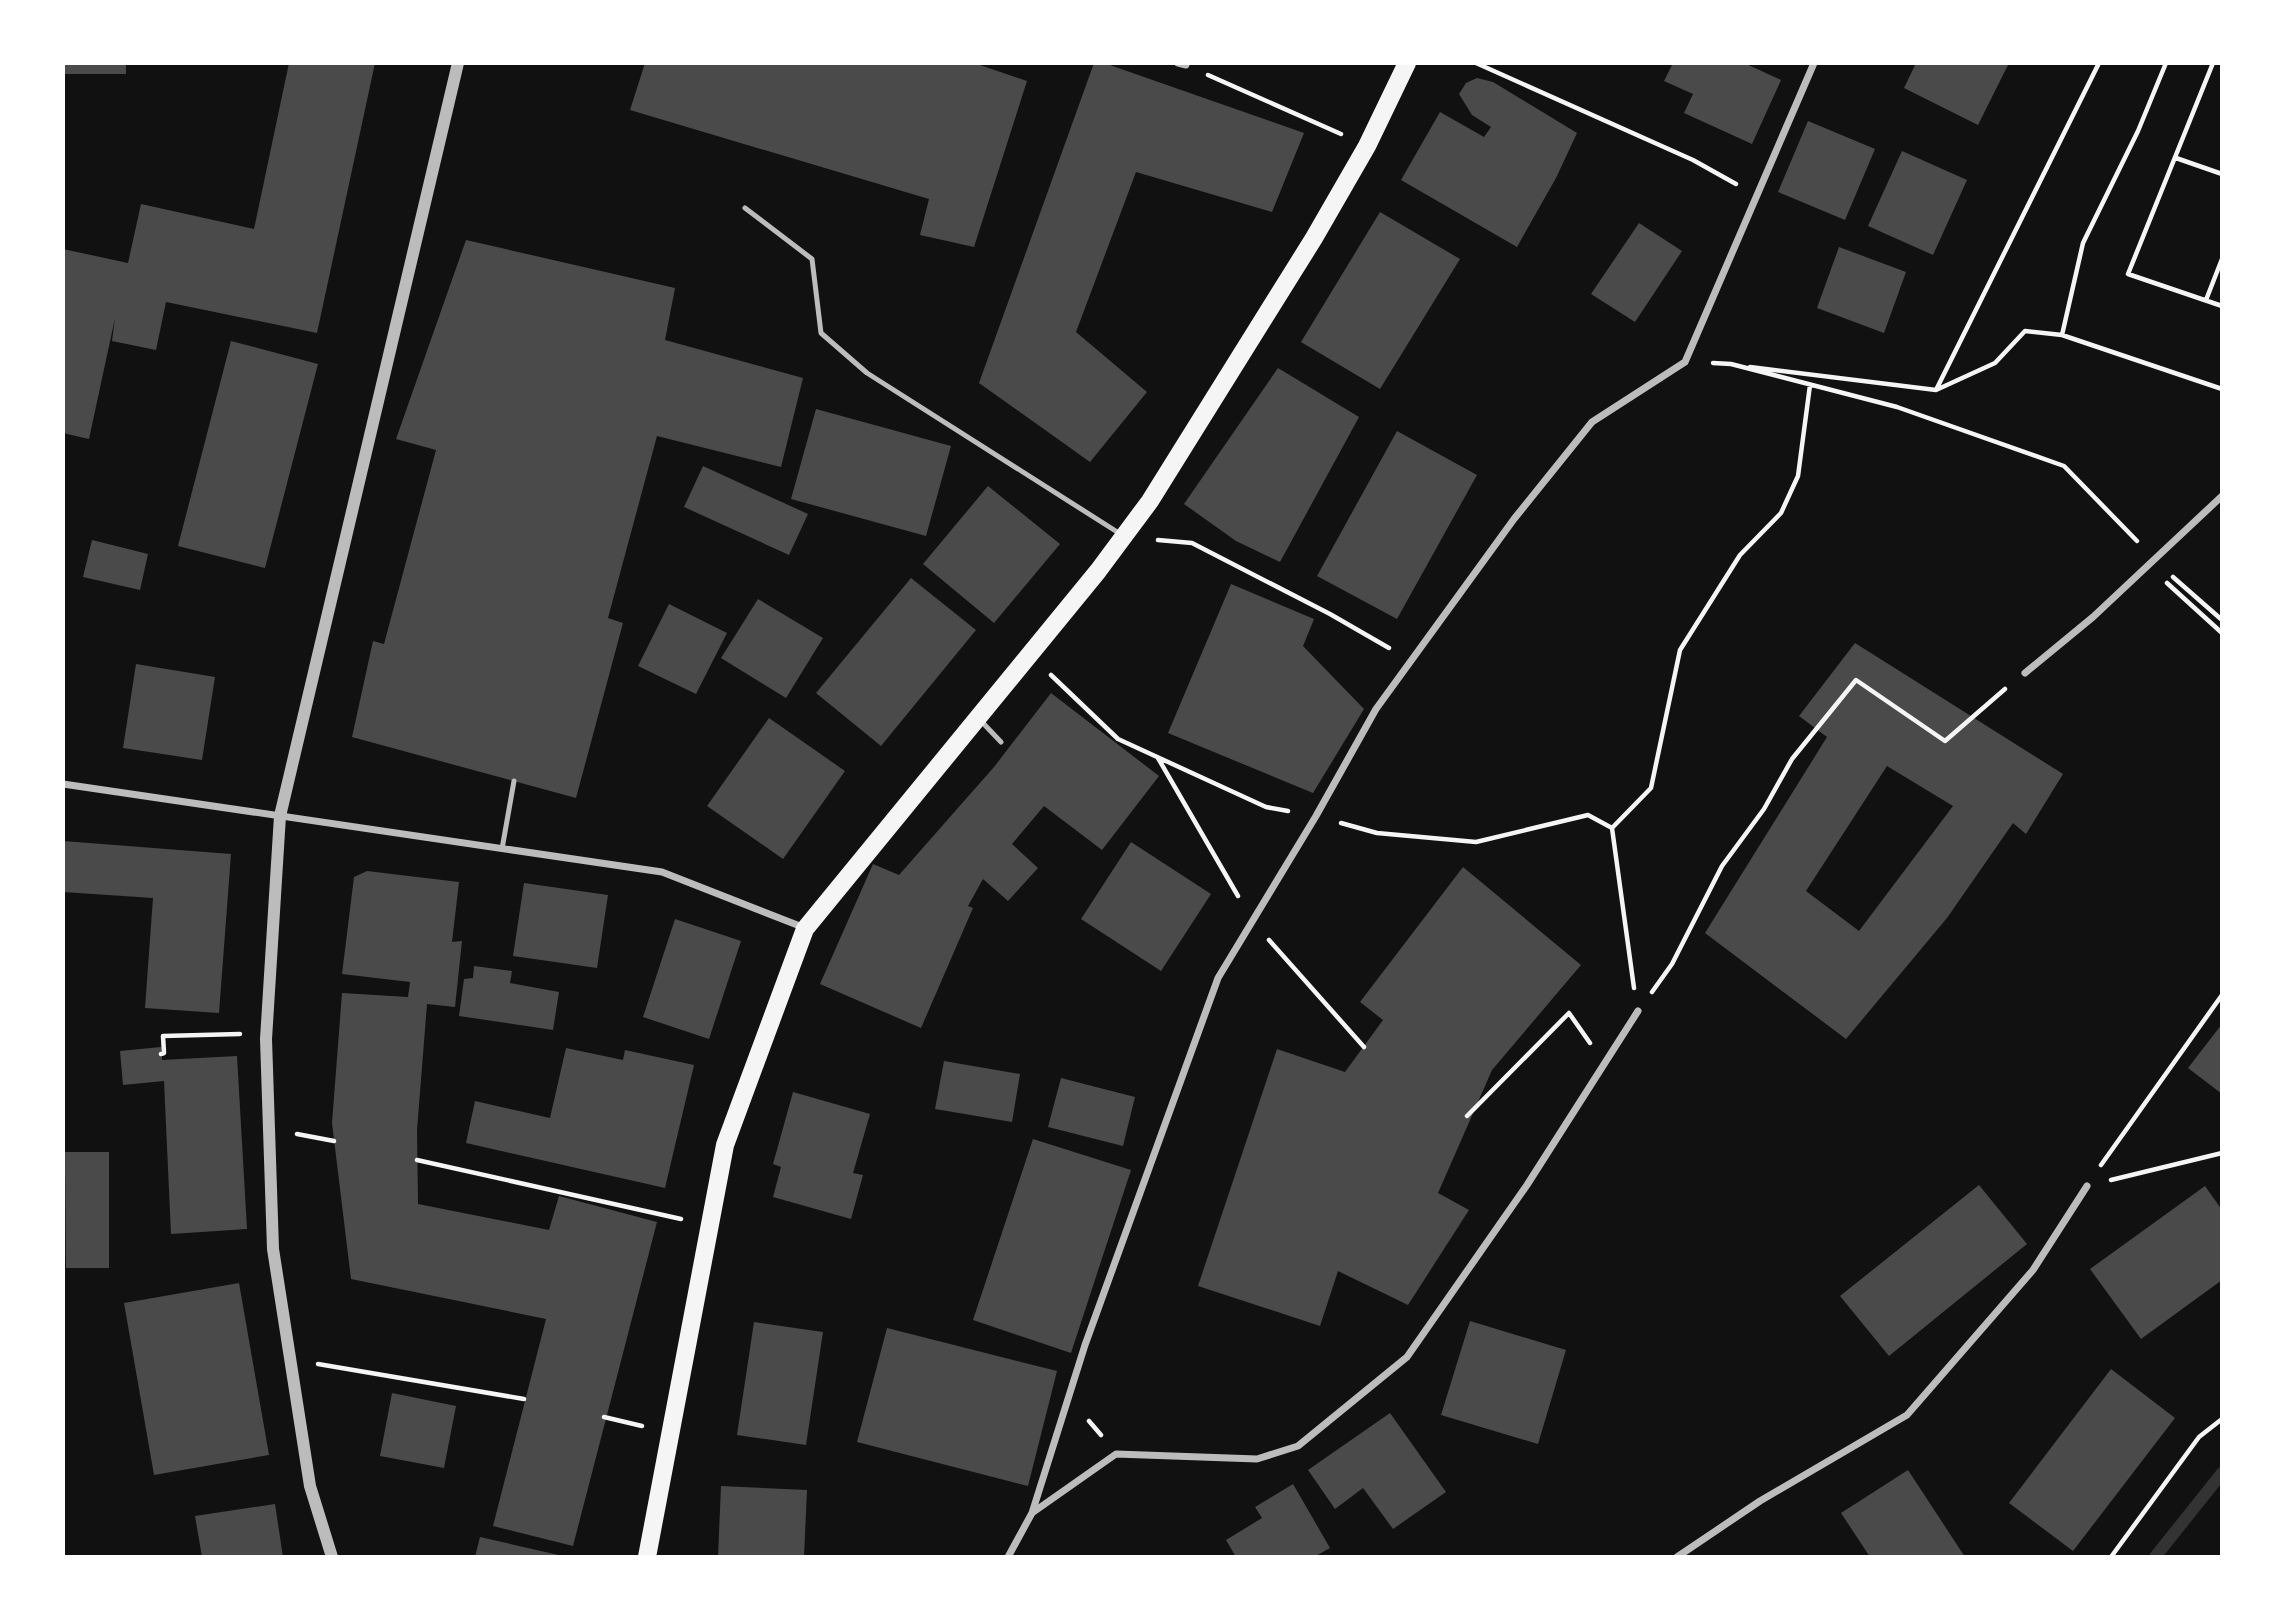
<svg xmlns="http://www.w3.org/2000/svg" width="2285" height="1620" font-family="'Work Sans',sans-serif">
	<style>
		.lines { fill: none; stroke-linecap: round; stroke-linejoin: round }
		.stream { stroke: #333; stroke-width: 12 }
		.building { fill: #4a4a4a; fill-rule: evenodd }
		.path { stroke: #f5f5f5; stroke-width: 4.5 }
		.service { stroke: #bcbcbc; stroke-width: 5 }
		.minor { stroke: #bcbcbc; stroke-width: 7 }
		.tertiary { stroke: #bcbcbc; stroke-width: 12 }
		.primary { stroke: #f5f5f5; stroke-width: 18 }
	</style>
	<rect width="100%" height="100%" fill="#111"/>
	<g class="lines">
		<!-- stream -->
		<path class="stream" d="M2155,1557l67,-84"/>
	</g>
	<!-- building -->
	<path class="building" d="M63,63h63v11h-63z
		M289,63h86l-58,270 -151,-31 -10,48 -44,-9 3,-23 -26,121 -26,-6v-184l65,14 13,-59 113,25z
		M645,63h329l53,18 -53,166 -54,-12 9,-36 -299,-89z
		M1094,63h10l200,70 -32,79 -136,-40 -60,160 71,60 -57,70 -111,-79z
		M1673,63h71l37,17 -29,64 -68,-31 9,-19 -29,-13z
		M1916,63h93l-31,62 -74,-37z
		M1477,78l16,4 84,51 -21,45 -39,69 -116,-67 39,-68 44,25 7,-10 -19,-12 -13,-21 7,-11z
		M1808,121l67,28 -30,71 -67,-28z
		M1902,151l65,29 -34,75 -65,-29z
		M1380,212l80,47 -80,130 -79,-47z
		M1639,223l43,28 -47,71 -44,-28z
		M466,240l209,48 -10,52 138,38 -22,89 -124,-31 -49,182 15,5 -47,175 -224,-61 21,-96 11,3 52,-194 -40,-11z
		M1839,247l67,25 -22,61 -67,-25z
		M231,341l87,23 -53,204 -87,-22z
		M1278,368l81,49 -79,145 -44,-21 -52,-37z
		M816,409l135,37 -25,90 -135,-37z
		M1397,431l80,44 -80,144 -80,-43z
		M703,466l105,48 -19,41 -105,-48z
		M988,486l72,58 -66,79 -71,-59z
		M92,540l56,14 -8,36 -57,-13z
		M911,578l65,52 -95,116 -65,-53z
		M1231,584l83,35 -11,27 61,63 -51,84 -145,-60z
		M758,599l65,39 -37,60 -65,-40z
		M669,604l58,29 -31,61 -58,-28z
		M1855,643l208,131 -37,60 -13,-11 -66,95 -101,121 -141,-106 122,-196 -28,-21zM1887,766l66,40 -94,125 -53,-40z
		M136,664l79,13 -13,83 -79,-12z
		M1051,693l108,83 -57,74 -58,-44 -32,38 26,24 -30,33 -25,-22 -15,27 5,2 -52,120 -101,-44 53,-120 26,11 95,-108z
		M769,718l76,53 -62,88 -76,-53z
		M63,841l168,13 -12,159 -74,-5 8,-110 -90,-6z
		M1131,842l80,52 -50,77 -80,-52z
		M1463,867l118,98 -89,105 -54,123 31,17 -61,95 -70,-34 -18,55 -122,-40 79,-237 68,23 38,-52 -23,-18z
		M367,871l92,11 -7,60 10,-1 -7,66 -28,-3 -10,126 1,74 131,26 10,-34 98,26 -84,324 -80,-20 53,-207 -195,-40 -19,-156 10,-130 66,4 2,-15 -68,-8 12,-97z
		M524,883l84,12 -11,73 -84,-12z
		M675,919l66,22 -32,98 -66,-22z
		M474,966l38,5 -2,12 49,9 -6,38 -94,-14 5,-37 9,-1z
		M2222,1024v70l-34,-26z
		M161,1047l1,13 75,-4 10,173 -76,5 -7,-153 -41,4 -3,-34z
		M566,1048l57,12 2,-10 69,15 -29,123 -199,-45 9,-42 75,17z
		M944,1061l76,13 -8,48 -77,-13z
		M1061,1078l74,19 -12,49 -75,-19z
		M793,1092l77,22 -17,59 10,2 -12,44 -78,-22 8,-30 -8,-3z
		M1033,1139l98,31 -60,183 -98,-33z
		M65,1152h44v116h-43z
		M1979,1185l48,59 -138,112 -49,-60z
		M2205,1186l17,24v70l-81,59 -51,-70z
		M239,1283l30,172 -115,20 -30,-172z
		M1470,1321l96,29 -28,94 -97,-29z
		M754,1322l69,10 -17,113 -69,-10z
		M887,1328l170,43 -29,115 -171,-44z
		M2111,1369l64,49 -102,133 -64,-48z
		M392,1393l64,13 -12,62 -64,-12z
		M1390,1413l56,79 -53,37 -30,-41 -28,21 -27,-39z
		M1908,1470l57,87h-95l-29,-44z
		M1293,1484l37,64 -16,9h-78l-10,-17 36,-22 -7,-11z
		M721,1486l86,4 -3,67h-86z
		M275,1504l8,53h-81l-7,-41z
		M480,1537l83,19v1h-88z"/>
	<g class="lines">
		<!-- path -->
		<path class="path" d="M1476,63l217,97 43,24
			M2213,63l-85,211 94,32
			M1208,75l133,59
			M2176,158l46,16
			M2206,300l16,-41
			M2062,335l21,-92 55,-112 28,-68
			M1713,363l18,1 166,43 167,59 73,75
			M1750,367l186,23 59,-27 30,-32 37,4 160,54
			M1936,390l163,-327
			M1158,540l34,3 138,71 59,34
			M2173,577l49,43
			M2167,583l55,50
			M1051,675l67,64 148,68 22,4
			M1158,758l80,138
			M1341,823l36,10 99,9 112,-27 24,13
			M1612,828l39,-40 29,-138 60,-95 41,-42 17,-37 12,-91
			M1612,828l22,160
			M1269,940l95,107
			M1652,992l20,-28 50,-98 42,-57 28,-50 64,-79 89,61 60,-52
			M161,1054l3,-1 -1,-17 77,-2
			M1467,1116l102,-103 21,30
			M297,1134l37,7
			M417,1160l264,59
			M2101,1165l121,-170
			M2111,1180l111,-27
			M318,1364l206,35
			M604,1417l38,9
			M1089,1421l12,14
			M2111,1557l88,-120 23,-18"/>
		<!-- service -->
		<path class="service" d="M745,208l67,51 9,74 46,40 255,162
			M981,721l20,21
			M502,849l12,-68"/>
		<!-- minor -->
		<path class="minor" d="M1178,63l8,2
			M2025,673l68,-56 129,-121
			M63,784l599,88 143,56
			M1032,1513l53,-168 133,-367 98,-162 60,-107 138,-190 78,-97 93,-60 129,-299
			M1008,1557l24,-44 84,-59 141,5 41,-13 109,-89 120,-172 111,-174
			M1677,1557l83,-56 147,-86 126,-145 54,-84"/>
		<!-- tertiary -->
		<path class="tertiary" d="M332,1557l-22,-71 -37,-237 -7,-210 14,-223 178,-753"/>
		<!-- primary -->
		<path class="primary" d="M647,1557l78,-412 80,-216 293,-358 52,-70 164,-263 53,-92 40,-83"/>
	</g>
	<!-- border -->
	<rect width="2285" height="1620" fill="none" stroke="#ffffff" stroke-width="130"/>
</svg>
